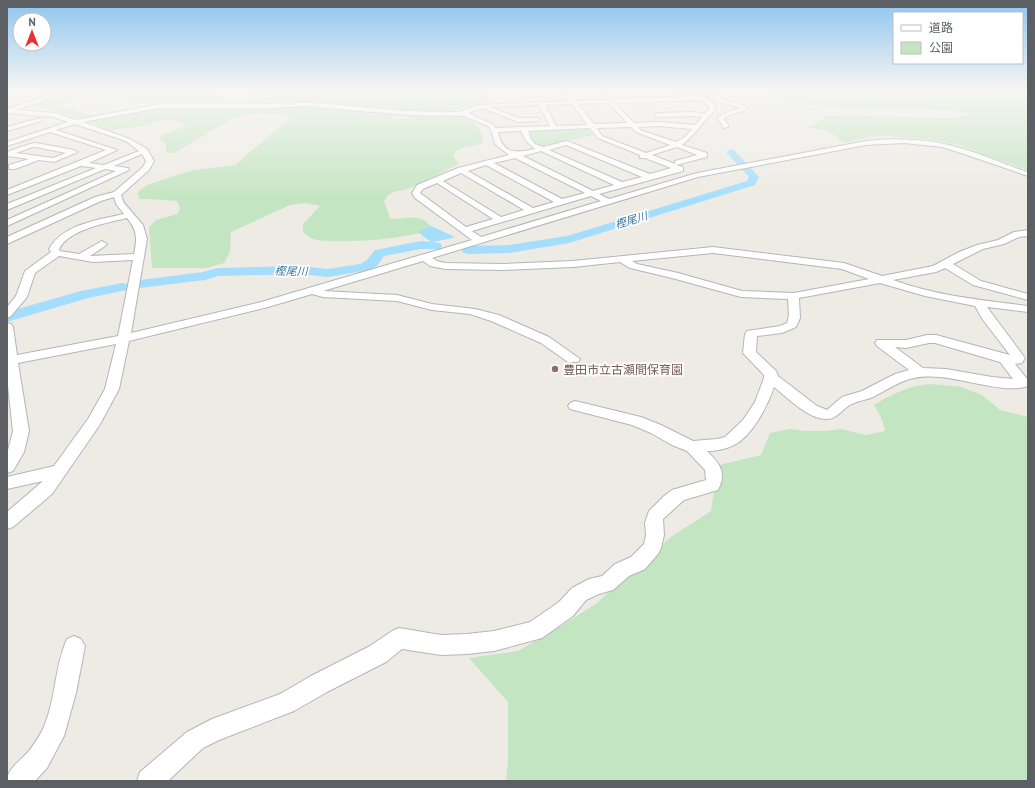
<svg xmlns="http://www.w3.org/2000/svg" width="1035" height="788" font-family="'PT Sans','Noto Sans JP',sans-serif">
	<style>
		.green { fill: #c4e5c1 }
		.water { fill: #a5defd }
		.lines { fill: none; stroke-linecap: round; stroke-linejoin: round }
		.river { fill: #a5defd; fill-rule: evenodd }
		.minor-casing { stroke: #b2b5b9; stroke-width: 2 }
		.minor { fill: #fff; fill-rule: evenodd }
		.education-dot { fill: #8d6e63; stroke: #fff; stroke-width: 1.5 }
		.labels { text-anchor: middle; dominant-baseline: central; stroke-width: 3.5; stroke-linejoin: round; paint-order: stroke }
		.far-water-label { font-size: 11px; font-style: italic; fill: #407aa7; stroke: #fff }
		.education-label { font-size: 12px; fill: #785e54; stroke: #fff; text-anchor: start }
	</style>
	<rect width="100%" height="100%" fill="#eeebe4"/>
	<!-- green -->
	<path class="green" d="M74,90h150l-10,5 3,2 20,4c-29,-1 -58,0 -88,1 -19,1 -76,-9 -90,5l32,8h13l-21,4 -52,-14z
		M241,90h248l1,3 -2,9 -18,3 -16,6h-37l-113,-10 -48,1 -4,-2 -4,-8z
		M764,90h108l27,2 129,-2v80l-38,-13 -30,-12 -33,-6 -40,-3 -16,1 -23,5 -8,-1c-7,-11 -21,-12 -33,-13l15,-8 3,-5 126,3 19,-4c-43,-9 -88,-3 -132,-6 -24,-2 -49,-8 -73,-8l-4,-1 6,-5 -4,-2 2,-1z
		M305,106l3,1h14l-1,1h12l56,5 3,6h18v-5c19,0 53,-2 67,12 5,4 5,11 6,17l-22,5 -7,5v4l5,6 -4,3 -47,23 -15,3 -6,4 -3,6 7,17c14,0 33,-6 40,9 -14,11 -99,17 -118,11 -3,-1 -7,-4 -10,-7v-8l17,-18 -15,-3 -15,2 -59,27 -1,20 -6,11 -17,5h-55l-3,-41 7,-7 21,-6 3,-6 -3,-7 -26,-2h-12l-1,-7 9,-7 46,-15 42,-5 54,-46 -1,-3c-17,-3 -39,-5 -55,3 -20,10 -40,23 -59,34h-8v-9l-5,-3 -1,-5 28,-11 -15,-5h-13l-17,6 -32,4 -24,-9 71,-13z
		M586,128l8,7 -55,12 -9,-7 -3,-10z
		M930,384l32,3 20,8 18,15 28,7v364h-522l2,-19v-60l-39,-44 49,-7 40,-23 39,-25 37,-35 37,-31 40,-26 3,-21 -3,-23 50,-12 9,-22 20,-4 15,2h21l15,-2 25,6 19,-4 -3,-12 -8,-14c18,-11 34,-19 56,-21z"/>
	<!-- water -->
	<path class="water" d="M431,226l24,11c-11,4 -21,3 -31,8l-1,-1 8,-4h-3l-10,-8z"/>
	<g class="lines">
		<!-- river -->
		<path class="river" d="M731,149l3,1 25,27 -4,8 -186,58 -60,10 -41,1 -5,-1 -1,-3 1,-3 5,-1 41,-1 58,-9 180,-55 2,-4 -23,-25z
			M421,241l19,2 2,3 -2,3h-19l-37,7 -7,10 -8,4 -41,7 -27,-3 -83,2 -13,4 -65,8 -5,-1 -2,-3 2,-3 5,-1 63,-8 14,-4 84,-2 27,3 32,-5 7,-4 8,-10z
			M122,283l5,1 2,3 -2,3 -39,8 -81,24v-10l74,-21z"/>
		<!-- minor casing -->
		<g class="minor-casing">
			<path id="minor" d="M10,90h8l-11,5v-4z
				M64,90h8l-56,20 39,3 21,7 83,-16 15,-1 96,1 35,-2 101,9 54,1 17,-7 92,-4 -8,-11h6l8,11 31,-1 -9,-10h6l9,9 85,-3 -5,-4 3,-2 19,14 2,4 -3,4 -24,27 -7,6 25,8v4l-31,8 7,2v4l-84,23 10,5 88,-26 169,-32c35,-4 70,-2 104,10 19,6 38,15 58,21v4l-64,-22 -22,-7 -38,-4 -38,2 -168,32 -266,81 5,3 8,2 59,1 69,-3 140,-14 131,16 38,13 51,-10 26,-14 18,-7 21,-5 16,-8 14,-2v6l-9,1 -15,7 -21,5 -30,15 28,17 47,13v6l-55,-15 -28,-17 -9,4 -43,8c43,16 90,20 135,26v6l-41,-5 38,51 -3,5 -7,1 13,16v6c-30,10 -79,-16 -114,-8 -15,3 -27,12 -41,19 -7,3 -16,4 -23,8 -9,5 -13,15 -25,14 -18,-1 -37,-21 -51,-32 -6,18 -22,50 -40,58 -8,4 -18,6 -27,6 13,13 20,21 11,39l-34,10 -21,19 1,16 -3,13 -3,6 -13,15 -16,7 -16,14 -14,4 -13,6 -13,16 -31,22 -48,13 -27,3 -26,1 -39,-6 -16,13 -59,30 -33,19 -75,29 -16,8 -35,33h-31l3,-9 47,-40 25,-13 68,-25 31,-18 59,-30 22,-15 7,-3 42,7 26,-1 27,-3 36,-9 29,-20 13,-14 17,-9 13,-3 13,-12 16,-7 13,-13 2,-9 -1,-12 4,-12 15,-15 8,-6 34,-10 -1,-10 -18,-19 -15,-6 -21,-12 -19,-8 -62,-16 -2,-3 2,-3 5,-2 66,16 20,8 32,16 24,-2 8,-2 18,-17 12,-18 9,-24v-3l-21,-22 2,-19 2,-3 33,-5 7,-3 2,-8 -1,-16 -47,-2 -69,-19 -42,-10 -10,-6 -47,5 -69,3 -59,-1 -15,-3 -7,-5 -100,30 74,4 35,9 43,5 24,6 50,22 31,22 -2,3h-10l-27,-19 -50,-22 -21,-7 -38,-4 -35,-9 -74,-4 -11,-3 -44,13 -139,34 -10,48 -20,37 -47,68 -39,33 -6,2v-17l36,-31 -36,8v-12l47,-11 34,-47 17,-30 11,-45 -98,19 11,68 -5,21 -11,19 -6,2v-19l6,-23 -6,-54v-54l4,1 2,3 4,28 101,-19 15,-76 -40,2 -34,-6 -24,17 -8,24 -16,19 -4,2v-11l9,-11 9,-25 26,-19 -2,-3c14,-25 49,-29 75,-35l-8,-10 -2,-7 -13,4 -94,43v-7l88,-40 19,-5 29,-25 3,-6 -4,-7 -28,12 14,2 1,2 -122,56v-6l109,-49 -11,-2 -98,41v-6l89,-36 -15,-2 -74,29v-5l99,-40 -56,-18 -43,14v-4l61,-20 -14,-5 -47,-4v-4h3l1,-1zM702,100l8,8 -5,6 -11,-2 -36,1 -3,2 3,2 36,-1 8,1 -7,8 -36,-3 -25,1 -19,-20zM609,103l18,20 -33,1 -16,-20zM572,104l15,21 -31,1 -11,-21zM539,105l11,21 -54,2 -4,-4 -24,-11 15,-5 35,14 19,-1 3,-2 -1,-1h-20l-29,-11zM305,106l101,9 58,1 24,10 3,4 4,14 14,11 -51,13 -41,17 -5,8 3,5 57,42 -211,62 -130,31 16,-94 -4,-14 -19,-22 -3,-8 28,-25 5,-9 -7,-12 -17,-10 -47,-17 76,-14h111zM75,124l51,17 13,10 -35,14 -15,-2 28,-13 -61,-20zM659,126l33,3 -7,8 -9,5 -36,-12 -2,-3zM631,127l5,5 34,13 -24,8 -44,-17 -5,-8zM590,128l8,10 42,17v3h5l26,10 -21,6 -83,-33 -24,6 -8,-3 -4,-5 -3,-8zM521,131l5,10 9,8c-19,4 -32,6 -37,-17zM566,145l76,32 -20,5 -73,-32zM677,147l20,8 -22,6v3l-23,-9zM541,151l73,34 -21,6 -70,-35zM515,158l70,35 -23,6 -68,-36zM486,165l68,37 -21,6 -65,-37zM461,173l63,37 -23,7 -58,-36zM437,183l56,36 -27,8 -46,-34 3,-4zM591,196l10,5 -120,36 -9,-6zM127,218c11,13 10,21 7,36l-44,2 15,-10 2,-2 -5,-3 -23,13 -19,-3 -1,-2c10,-20 48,-26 68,-31zM713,253l129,16 27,10 -75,14 -52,-2 -64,-18 -41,-9 -5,-3zM880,283l45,13 50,10 8,14 27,35 -74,-20h-9l-21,5h-29l-2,3 2,3 32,24 -14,4 -33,17 -20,6 -15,13 -10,-4 -39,-30 -2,-5 -20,-19 1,-16 25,-3 14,-6 4,-9 -1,-20zM929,343h6l65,19 13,17 -21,-2 -46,-8 -23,-1 -28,-21 11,1z
				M701,91h4l22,10 21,6 -5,4 -16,5 -3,3 4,5v3l-5,1 -1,-4 -5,-5c6,-6 13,-8 21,-10l1,-2 -16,-4 -22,-10z
				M40,118l3,2 -1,1 -35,10v-4z
				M36,143l38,7 4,2 -24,10 -15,-2 -24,9h-6v-4l20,-6 -22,-3v-4l23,-8zM33,147h3l30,6 -13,5 -37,-5z
				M74,636l7,3 4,7 -9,47 -12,43 -17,32 -12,13h-28c0,-12 14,-21 21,-29 5,-6 10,-14 14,-21 14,-29 12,-63 25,-92z"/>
		</g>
		<!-- minor -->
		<use href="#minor" class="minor"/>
	</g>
	<!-- sky -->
	<linearGradient id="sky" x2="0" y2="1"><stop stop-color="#8dc5f0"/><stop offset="0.45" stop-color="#f7f6f3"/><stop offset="1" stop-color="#f7f6f3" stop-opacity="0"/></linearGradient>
	<rect width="1035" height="200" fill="url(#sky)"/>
	<!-- markers -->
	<circle class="education-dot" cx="555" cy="369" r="4"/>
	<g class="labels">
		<!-- far-water labels -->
		<g class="far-water-label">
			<text transform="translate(631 220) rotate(-17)">樫尾川</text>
			<text transform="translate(291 271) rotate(1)">樫尾川</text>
		</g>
		<!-- education labels -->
		<g class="education-label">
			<text x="563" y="369">豊田市立古瀬間保育園</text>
		</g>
	</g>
	<!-- border -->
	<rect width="1035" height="788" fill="none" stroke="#5c6064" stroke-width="16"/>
	<!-- legend -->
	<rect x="893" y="12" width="130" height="52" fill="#ffffff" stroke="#bebfc1"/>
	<rect x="901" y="25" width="20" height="6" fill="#ffffff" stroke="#bebfc1"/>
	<text x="929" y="32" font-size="12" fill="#5c6064">道路</text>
	<rect x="901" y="42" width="20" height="12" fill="#c4e5c1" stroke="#bebfc1"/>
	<text x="929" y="52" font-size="12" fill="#5c6064">公園</text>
	<!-- north arrow -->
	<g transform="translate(32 32)"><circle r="19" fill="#ffffff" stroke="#bebfc1"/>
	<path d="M0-3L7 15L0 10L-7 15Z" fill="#e53333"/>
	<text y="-6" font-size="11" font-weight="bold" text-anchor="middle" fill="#5c6064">N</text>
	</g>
</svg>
